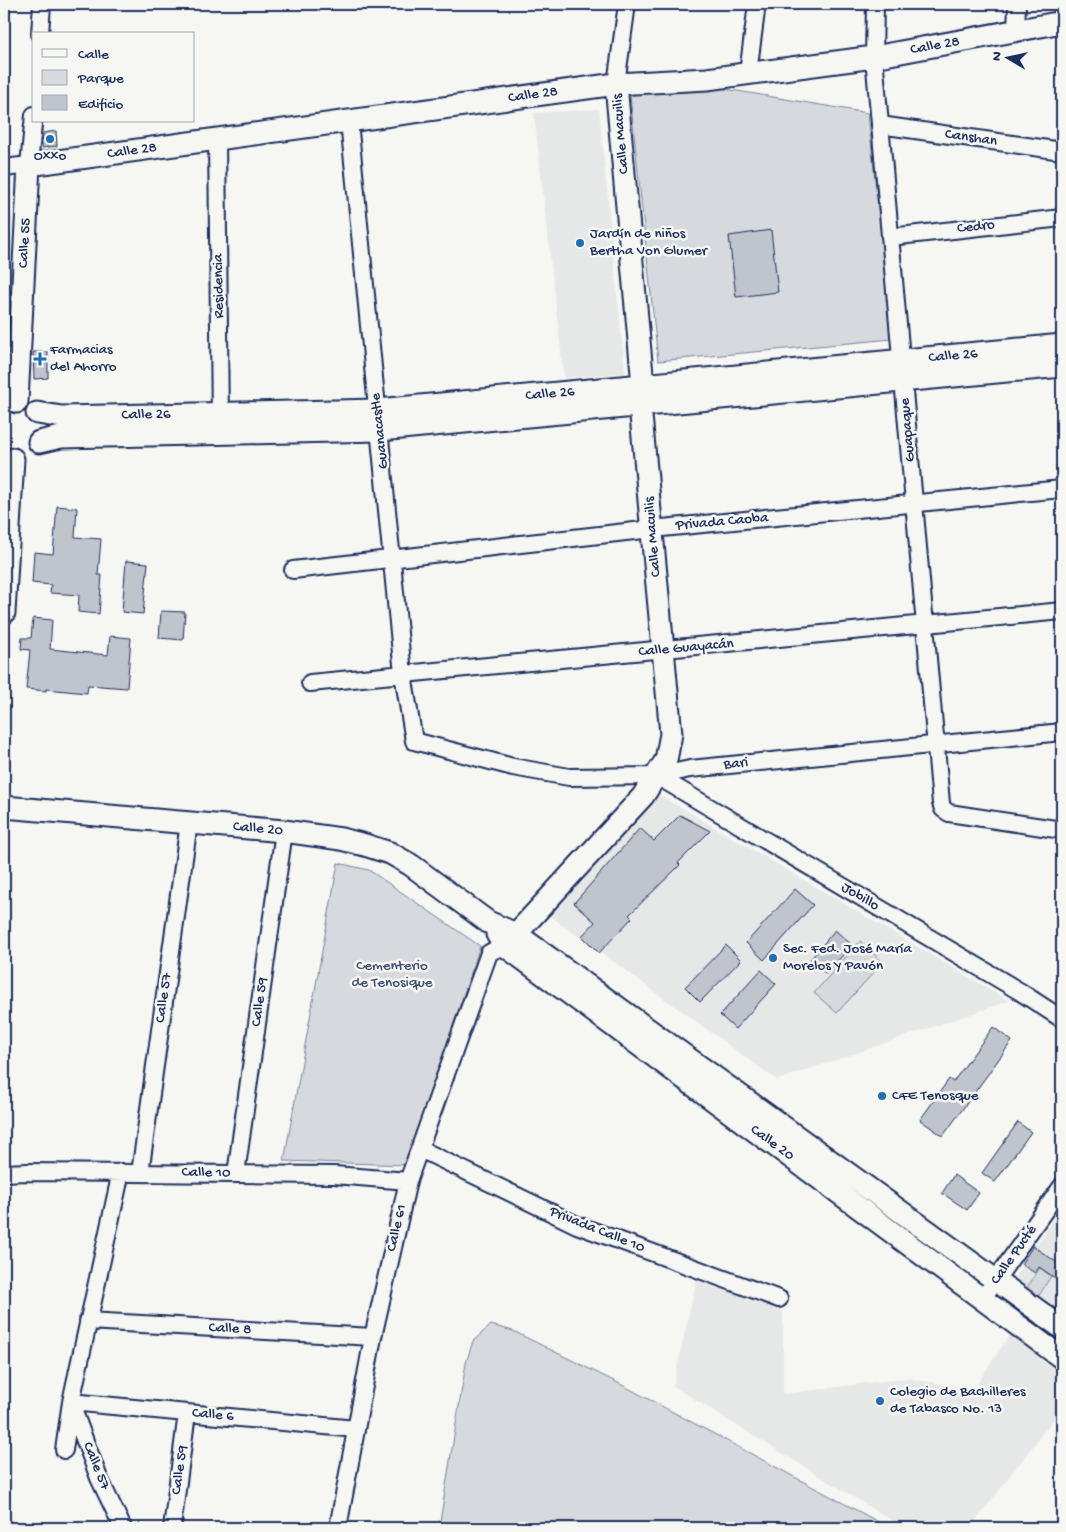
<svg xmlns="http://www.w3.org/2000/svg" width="1066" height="1532" font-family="'Gochi Hand',sans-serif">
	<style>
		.built { fill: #e6e7e7 }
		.green { fill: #d6d9dd; stroke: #78849e }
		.building { fill: #c0c4cd; stroke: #1b2f5e }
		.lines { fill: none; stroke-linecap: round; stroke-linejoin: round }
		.minor-casing { stroke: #1b2f5e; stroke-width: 20 }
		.major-casing { stroke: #1b2f5e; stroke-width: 25 }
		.minor { stroke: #f6f6f2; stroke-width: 16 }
		.major { stroke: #f6f6f2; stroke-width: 21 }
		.poi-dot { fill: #1f6fb2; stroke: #f6f6f2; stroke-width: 2 }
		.labels { text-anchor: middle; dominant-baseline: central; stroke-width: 5; stroke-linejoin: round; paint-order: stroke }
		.street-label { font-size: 15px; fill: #1b2f5e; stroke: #f6f6f2 }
		.poi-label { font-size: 15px; fill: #1b2f5e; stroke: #f6f6f2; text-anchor: start }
		.park-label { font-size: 15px; fill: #405177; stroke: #f6f6f2 }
	</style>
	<rect width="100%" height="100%" fill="#f6f6f2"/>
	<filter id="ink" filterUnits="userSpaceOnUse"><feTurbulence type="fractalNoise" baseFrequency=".02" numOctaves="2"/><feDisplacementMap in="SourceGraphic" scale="10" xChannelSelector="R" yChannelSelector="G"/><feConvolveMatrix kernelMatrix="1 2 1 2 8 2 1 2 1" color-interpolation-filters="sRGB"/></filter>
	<g filter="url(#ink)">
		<!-- built -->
		<path class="built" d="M599,109l26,264 -61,5 -30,-265z
			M658,794l351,207 -232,79 -227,-164z
			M1062,1206v110l-50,-35z
			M697,1278l86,33v83l124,-16 66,12 39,-58 50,39v37l-92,120h-66l-231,-142z"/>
		<!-- green -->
		<path class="green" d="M708,86l160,27 24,226 -234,22 -28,-266z
			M338,863l31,7 111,76 -74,219 -122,-4z
			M860,941l23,21 -46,51 -23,-20z
			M1040,1268l11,8 -13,21 -12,-8z
			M491,1325l22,6 113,56 264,141h-451l27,-165 7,-22z"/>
		<!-- building -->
		<path class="building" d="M56,131l1,15 -15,2 1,-15z
			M771,230l7,62 -42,5 -7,-61z
			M33,352h15v26l-14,1z
			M57,506l20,2 -2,29 26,2 -3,36h4l-3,39 -21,-2 1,-17 -29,-2 1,-8 -19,-2 2,-31 19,2z
			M126,561l22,2 -5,51 -21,-2z
			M161,611l24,1 -2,28 -24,-2z
			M33,618l19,2 -2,29 58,6 2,-19 21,2 -4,50 -39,-3 -1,8 -41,-4v2l-20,-2 4,-39 -9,-1 1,-11h9z
			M680,815l30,16 -32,32 2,2 -51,50 3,3 -33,35 -17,-17 13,-14 -21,-19 66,-75 14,13z
			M795,889l18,16 -49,55 -18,-17z
			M835,930l17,15 -26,29 -16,-14z
			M726,945l15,15 -41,42 -15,-15z
			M761,970l15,14 -41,45 -15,-14z
			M993,1027l19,14 -69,95 -23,-16 29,-41 4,3z
			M1018,1122l13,10 -36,50 -13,-9z
			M954,1175l25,18 -12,17 -25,-17z
			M1033,1246l29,20v17l-23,-16 -4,6 -14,-9z"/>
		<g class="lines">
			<!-- minor casing -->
			<g class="minor-casing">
				<path id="minor" d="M875,4l-1,53 67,746 2,6 6,4 113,17
					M1016,32l1,-28
					M40,34l2,-30
					M748,73l9,-69
					M616,84l11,-80
					M349,121l54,553 11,67 99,26 56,10 88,-1 33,-7 372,-37
					M880,125l182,26
					M217,139l3,284
					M4,168l25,-3 5,-50
					M890,237l172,-19
					M293,570l359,-41 410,-40
					M310,683l752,-72
					M657,776l362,215 43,28
					M420,1149l157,76 202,74
					M4,1173l23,-1 307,3 74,6
					M140,1173l49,-350
					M236,1174l48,-343
					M983,1298l79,-112
					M88,1321l285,16
					M71,1402l285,27
					M71,1404l28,74 24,50
					M64,1450l7,-48 50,-230
					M172,1528l15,-115
					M338,1528l35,-191 35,-156 81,-228 15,-8"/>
			</g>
			<!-- major casing -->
			<g class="major-casing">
				<path id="major" d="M17,402l12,-237 587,-81 91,-5 167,-22 188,-35
					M37,413l25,4 316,-7 684,-65
					M39,442l22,-5 319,-7 682,-64
					M4,613l9,-154
					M4,807l280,24 57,8 24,6 25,8 21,12 77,57 28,12 546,394
					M497,934l7,11 558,413
					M506,943l10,-9 127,-138 23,-36 5,-26 -31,-329 3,-20 -27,-301"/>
			</g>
			<!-- minor -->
			<use href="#minor" class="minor"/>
			<!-- major -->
			<use href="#major" class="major"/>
		</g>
	</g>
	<!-- markers -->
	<g class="poi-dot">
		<circle cx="50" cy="139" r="5"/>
		<circle cx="580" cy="243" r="5"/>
		<path d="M37.5 351.5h5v5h5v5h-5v5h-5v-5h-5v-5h5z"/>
		<circle cx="773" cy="958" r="5"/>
		<circle cx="882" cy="1096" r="5"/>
		<circle cx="880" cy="1401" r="5"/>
	</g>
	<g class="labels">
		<!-- street labels -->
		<g class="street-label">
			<text transform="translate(935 46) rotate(-10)">Calle 28</text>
			<text transform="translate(533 95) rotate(-8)">Calle 28</text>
			<text transform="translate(621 134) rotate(-95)">Calle Macuilis</text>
			<text transform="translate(971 138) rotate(8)">Canshan</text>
			<text transform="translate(132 151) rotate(-8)">Calle 28</text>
			<text transform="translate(976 227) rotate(-6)">Cedro</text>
			<text transform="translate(25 243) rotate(-87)">Calle 55</text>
			<text transform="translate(219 286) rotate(-91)">Residencia</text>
			<text transform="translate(953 356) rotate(-5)">Calle 26</text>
			<text transform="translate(550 394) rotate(-5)">Calle 26</text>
			<text transform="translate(146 415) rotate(-1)">Calle 26</text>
			<text transform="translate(908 430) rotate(-95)">Guapaque</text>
			<text transform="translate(380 431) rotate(-96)">Guanacastle</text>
			<text transform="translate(722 522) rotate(-5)">Privada Caoba</text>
			<text transform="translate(653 537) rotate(-95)">Calle Macuilis</text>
			<text transform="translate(686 648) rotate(-5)">Calle Guayacán</text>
			<text transform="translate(736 764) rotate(-6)">Bari</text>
			<text transform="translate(258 829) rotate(5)">Calle 20</text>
			<text transform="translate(860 897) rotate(31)">Jobillo</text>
			<text transform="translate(164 998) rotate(-82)">Calle 57</text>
			<text transform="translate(260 1002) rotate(-82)">Calle 59</text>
			<text transform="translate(772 1143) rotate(36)">Calle 20</text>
			<text transform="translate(206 1173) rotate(1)">Calle 10</text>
			<text transform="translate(397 1228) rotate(-77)">Calle 61</text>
			<text transform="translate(597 1230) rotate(22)">Privada Calle 10</text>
			<text transform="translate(1014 1255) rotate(-55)">Calle Pucté</text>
			<text transform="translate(230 1329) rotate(3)">Calle 8</text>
			<text transform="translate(213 1415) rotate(5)">Calle 6</text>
			<text transform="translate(96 1466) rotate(68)">Calle 57</text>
			<text transform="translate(180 1470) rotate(-82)">Calle 59</text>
		</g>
		<!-- poi labels -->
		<g class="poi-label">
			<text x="50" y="156" text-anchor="middle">Oxxo</text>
			<text x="590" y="234">Jardín de niños<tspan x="590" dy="17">Bertha Von Glumer</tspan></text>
			<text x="50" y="350">Farmacias<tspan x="50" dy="17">del Ahorro</tspan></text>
			<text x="783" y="949">Sec. Fed. José María<tspan x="783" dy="17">Morelos Y Pavón</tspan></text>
			<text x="892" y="1096">CFE Tenosque</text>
			<text x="890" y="1392">Colegio de Bachilleres<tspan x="890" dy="17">de Tabasco No. 13</tspan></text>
		</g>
		<!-- park labels -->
		<g class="park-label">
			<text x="392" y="966">Cementerio<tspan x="392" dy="17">de Tenosique</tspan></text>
		</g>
	</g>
	<!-- margin -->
	<rect width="1066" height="1532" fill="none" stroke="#f6f6f2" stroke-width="20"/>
	<rect x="10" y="10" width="1046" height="1512" fill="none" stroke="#1b2f5e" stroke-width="2" filter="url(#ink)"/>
	<!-- legend -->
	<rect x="32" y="32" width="162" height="90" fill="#f6f6f2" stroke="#9ea6b7"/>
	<rect x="42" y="49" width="25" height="8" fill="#f6f6f2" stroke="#9ea6b7"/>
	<text x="78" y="58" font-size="15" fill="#1b2f5e">Calle</text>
	<rect x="42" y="70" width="25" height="15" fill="#d6d9dd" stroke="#9ea6b7"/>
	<text x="78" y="82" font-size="15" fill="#1b2f5e">Parque</text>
	<rect x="42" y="95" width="25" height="15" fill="#c0c4cd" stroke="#9ea6b7"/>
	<text x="78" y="108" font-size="15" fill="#1b2f5e">Edificio</text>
	<!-- north arrow -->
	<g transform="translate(1008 58) rotate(279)" stroke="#f6f6f2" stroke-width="4" paint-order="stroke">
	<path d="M0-4L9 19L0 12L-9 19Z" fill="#1b2f5e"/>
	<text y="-8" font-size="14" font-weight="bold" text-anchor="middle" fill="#1b2f5e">N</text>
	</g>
</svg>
